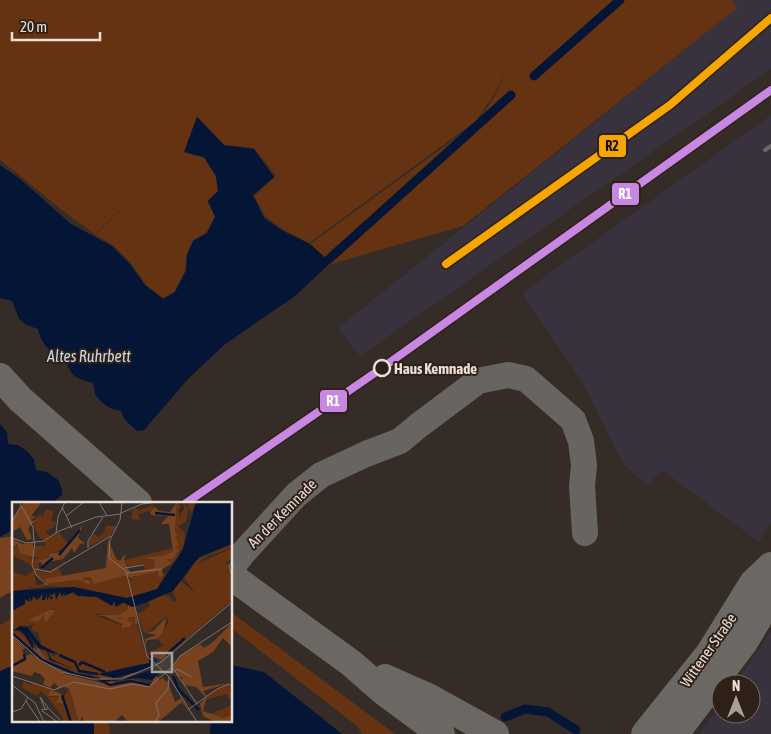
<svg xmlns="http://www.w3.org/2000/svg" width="771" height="734" font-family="'Asap Condensed',sans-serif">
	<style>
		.industrial { fill: #38323f }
		.green { fill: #653311 }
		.forest { fill: #79421e }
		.water { fill: #051536 }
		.pier { fill: #352c27 }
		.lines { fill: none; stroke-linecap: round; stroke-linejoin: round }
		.stream { stroke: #051536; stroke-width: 9 }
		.street { stroke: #686462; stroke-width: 26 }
		.secondary { stroke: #6b6763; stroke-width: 28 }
		.rail { stroke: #6c6763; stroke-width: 4 }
		.rail-1-casing { stroke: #302118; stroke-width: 11 }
		.rail-2-casing { stroke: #302118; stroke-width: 11 }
		.rail-1 { stroke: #c787e3; stroke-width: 8 }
		.rail-2 { stroke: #f7a600; stroke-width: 8 }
		.stop-dot { fill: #302118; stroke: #e9ded8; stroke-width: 2.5 }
		.labels { text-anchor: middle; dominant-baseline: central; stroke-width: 4; stroke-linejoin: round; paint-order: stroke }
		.stop-label { font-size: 15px; font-weight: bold; fill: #e9ded8; stroke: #302118; text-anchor: start }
		.street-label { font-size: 15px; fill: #e9ded8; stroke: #302118 }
		.water-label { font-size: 16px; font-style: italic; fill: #c9d7eb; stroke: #302118 }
		.inset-river { fill: none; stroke: #051536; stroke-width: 2.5 }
		.inset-road { fill: none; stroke: #7d736e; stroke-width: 1 }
		.view { fill: #aaa09a; fill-opacity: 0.15; stroke: #aaa09a; stroke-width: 2.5 }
		.inset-edge { fill: none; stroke: #e9ded8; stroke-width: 2.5 }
		.line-badge { stroke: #302118; stroke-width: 2 }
		.badge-label { font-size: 14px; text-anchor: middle; font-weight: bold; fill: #fff }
		.pale-badge-label { font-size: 14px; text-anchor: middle; font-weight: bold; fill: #111 }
	</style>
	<rect width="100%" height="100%" fill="#352c27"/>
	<!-- industrial -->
	<path class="industrial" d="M733,0h38v69l-411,287 -22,-28 399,-320z
		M771,115v408l-12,19 -97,-72 -15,16 -25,-24 -39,-79 -61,-90z
		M771,632v102h-72l22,-29v9h30v-30h-16z"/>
	<!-- green -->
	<path class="green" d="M0,0h732l5,8 -274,218 -135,39 -1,-5 -17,-16 167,-121 19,-29 9,-23 -10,22 -19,28 -167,122 -25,-13 -18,-13 -12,-21 22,-20 -22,-28 -30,-3 -27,-29 -13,36 20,6 12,19 2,14 -11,10 8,15 -9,17 -13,7 -7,16 -1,15 -11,21 -11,6 -17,-13 -15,-22 -18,-18 -18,-10 62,-60 -62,59c-34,-22 -63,-50 -95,-74z
		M231,612l164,122h-33l-5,-8 -126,-98z
		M14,617v48l-14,6v-46z
		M94,720h14l2,14h-16z"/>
	<!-- forest -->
	<path class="forest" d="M14,536v54l-14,8v-60z"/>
	<!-- water -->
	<path class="water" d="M197,117l27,28 30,4 20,28 -21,18 11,23 19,13 27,13 18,16v5l-33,31 -71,49 -36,34 -43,50 -93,74h-38v26l-14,8v-372l20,14 51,45 41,22 18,18 15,21 18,14 12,-7 11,-21 1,-16 6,-14 14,-8 8,-16 -7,-16 10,-10 -2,-15 -12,-19 -20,-5z
		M14,665v55h80v14h-94v-63z
		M231,665l33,7 78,62h-132l1,-14h20z"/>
	<!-- pier -->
	<path class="pier" d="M0,298l12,3 7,18 7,6 12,4 3,10 5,8 8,6 11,3 3,11 5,8 9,5 11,3 2,11 6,8 9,6 11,3 3,8 13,12 9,-1 -84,68v-9l-4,-9 -11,-8 -11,-2 -2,-11 -7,-8 -9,-6 -10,-1 -1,-12 -7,-8z"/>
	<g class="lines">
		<!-- stream -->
		<path class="stream" d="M534,76l86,-76
			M328,260l183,-165
			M505,717l20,-8 23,3 28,18"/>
		<!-- street -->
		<path class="street" d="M231,569l12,-16 53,-58 25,-20 45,-21 34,-13 18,-15 60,-45 30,-6 18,4 47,41 8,21 3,25 -2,20 3,47"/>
		<!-- secondary -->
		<path class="secondary" d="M0,377l20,22 118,104
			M231,576l120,87 32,28 58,43
			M385,678l43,19 67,37
			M645,734l64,-80 44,-71 18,-17
			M675,734l69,-92 27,-45"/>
		<!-- rail -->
		<path class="rail" d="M765,150l6,-4
			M446,264l224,-159 101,-87"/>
		<!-- rail-1 casing -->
		<g class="rail-1-casing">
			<path id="rail-1" d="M186,503l196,-135 389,-278"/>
		</g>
		<!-- rail-2 casing -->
		<g class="rail-2-casing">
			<path id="rail-2" d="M446,264l224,-159 101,-87"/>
		</g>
		<!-- rail-1 -->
		<use href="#rail-1" class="rail-1"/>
		<!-- rail-2 -->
		<use href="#rail-2" class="rail-2"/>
	</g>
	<!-- markers -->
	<circle class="stop-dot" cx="382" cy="368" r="8"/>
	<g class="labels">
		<!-- stop labels -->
		<g class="stop-label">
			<text x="394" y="368">Haus Kemnade</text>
		</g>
		<!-- street labels -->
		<g class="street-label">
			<text transform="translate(282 513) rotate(-45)">An der Kemnade</text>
			<text transform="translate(708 650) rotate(-55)">Wittener Straße</text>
		</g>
		<!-- water labels -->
		<g class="water-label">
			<text x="89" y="356">Altes Ruhrbett</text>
		</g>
	</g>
	<!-- overview -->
	<g transform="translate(12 502)">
		<rect width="220" height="220" fill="#352c27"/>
		<path d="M165,0l4,4 -2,3v8l5,-8 -1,-7 4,6 2,-6h7l-4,10 -4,-3 -2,13 -8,4 7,7 -1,12 -7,15 -5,4 -6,-5h7l8,-9 -6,-3 4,-3 -4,-8 4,-1 -4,-3zM142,2l-3,11 -4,1 4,-1 -1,-4 -5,1 -7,3 2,5 -9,-1 2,-11 7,2zM34,7l8,2 -3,10 5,1 -2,5 -8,4 4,6 -6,3 -4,-2 -7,-13 5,-10 5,1zM94,24h11l-7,10 -22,11 1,-6 5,-7 4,3 6,-4zM47,30l10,13 -33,18h3l-1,8 9,2 11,-6 4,8 -4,3 -15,3 -7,-6 -3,-9 -21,-11 3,-11 18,15 7,-1 -7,-1 -2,-7 2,-7v3h13l-2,-5zM220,42v2l-9,5 -16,5 -10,8 35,-16v9l-7,8 3,-2 4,13v24l-61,53 -11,7 -2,-3 -2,4 -9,-7 17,-9 -7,-6 11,-16 -1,-7 -21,17 -3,-1 -5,-18 12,-8 -2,-4 20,-10 -4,5 5,-1 4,6 4,-2 -5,-9 9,-10 14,12 -11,-15 12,-18zM160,46l1,3 -7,4 -20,4 9,1v8l-4,1h-6l-1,-5 -15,3 -5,-7zM22,68l2,15 40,-4 8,-4 10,3v4l30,-8 7,4 10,-7 18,-2 5,3 3,-2 -10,17 -30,10 -53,-12 -26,-1 -36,5v-19l14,4zM39,90l3,3 6,-3 2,5 2,-5 1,4 3,-4 11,4 2,-3 3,4 1,-4 2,4 3,-3v4l3,-3 15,8 2,-3 2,5 2,-4 2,6 2,-5 1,4 8,-4v8l-9,6 7,-1 4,5 -1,-3h7l9,32 10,16 -14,-1 -39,9 9,5 -10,1 -11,-5 -11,1 -11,-7h4l1,-1 -11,1 -15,-15 4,6h-4l-6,-12 14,9 4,-2 -17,-9 -3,-13 -7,-1 2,-7 -19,6 -2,-19 17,-14 4,4 1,-5 3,4 1,-6v5l5,-6 -1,7 4,-7 3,4zM42,107l7,1 -6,1 -10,12v-10l-7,9 -10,-2zM80,112l25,1v3l17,7 -12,3v-3zM5,128l11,9 8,18 -24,-23v-3zM12,180l7,3 2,-3 18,8 -1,7 9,-1 -3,7 9,1 5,18h-8l2,-2 -17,-24 -6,-5 -4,5 -16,-9zM217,182l3,12 -3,3 -2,-5 -22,6 9,-10zM57,187l7,24 -3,2h4l2,7h-6l-8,-19 -1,-6zM220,198v15l-9,3 -13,-4 20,-8z" fill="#653311" fill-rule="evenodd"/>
		<path d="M12,0h18l-11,14 6,1 -6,2 1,2 6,-2 -10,9 4,11 -5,1 -7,-13 -8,5v-13zM165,0l-2,30 4,3 -4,1 4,9 -4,2 5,3 -7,9h-6l5,5 -10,5 1,7 -4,2 -1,-7 -26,6 6,3 -14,-4 -30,8 -3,-6 -7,-1 -2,4 7,-1 1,5 -10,-5 -34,4 -2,-5 62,-11 2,-29 8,20 4,2 6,-8 -2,7 6,12 24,-4 1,-8 -13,-2 23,-3 8,-4 -4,-27h-8l7,-8 -17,-1v-4l4,-4 4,4 11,1zM71,23l-5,13 7,5 -5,1 -6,9 -2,-5 -9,11 -15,3 -7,6 1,-6 -9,1 16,-6v-3l11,-2zM0,37l10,5 11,-1v14l-13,-4 -3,-9 -5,3zM116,103h6l4,18 -3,1v-7h-7l1,3h-3l7,4 -4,3 -7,1v-4l-18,-8 -12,-1h25v3l7,2 -7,-4 10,-6zM38,108h11l-6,1 -10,12 -1,-9 -6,8 -10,-2zM155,115l-4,15 -6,7 -10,1 -2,7v-8l12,-4 -11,-2 7,-2zM220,121v24l-9,-9 -10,14 -15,9 5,26 27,-4 -27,8 4,5 -4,15 20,7 9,-3v7h-17l-12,-6 -3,-12 6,-7 -10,-10 -11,-2 -4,-5 2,-3h-5l-5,-10 7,-11 20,-12 4,4 8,-5zM0,133l13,13 -3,2 3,6 6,-2 5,3 -3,-8 -1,-3 5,5 -3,-12 12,20 33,16 40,3 35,-12 -27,11 -28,3 -33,-7 -27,-13 26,14 38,9 10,-2 6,3 13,-5 19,5 5,-10 3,6 4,-2 3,4 1,-2 8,22 6,-4 12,20 -11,-16 -24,20h-30l-6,-7 -8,7h-31v-6l-4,6 -2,-7h-5l4,-1 -3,-13 -4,-12 -5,-2 8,-5 -16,7 2,-3 -4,-3 -4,5 -7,-4 2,-5 -5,-5 -6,-2 -2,4 -20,-5zM39,188l11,4 11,28h-3l-5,-18 -9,-1 3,-7h-11z" fill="#79421e"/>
		<path d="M184,0h36v42l-33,13 -26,34 -31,13 -10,3 -9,-5 -7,5 -2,-6 -2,5 -15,-9 -19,-1 -5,-4 -8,4 -1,-3 -2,4 -2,-5 -4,8 -1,-8 -4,4 2,3h-3l1,-7 -4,9v-8l-2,7h-3l1,-7 -5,7v-6l-1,6 -4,-4 -2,6 -2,-5v5l-4,-3v5l-13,7v-20l62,-4 53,11 30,-9 26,-40zM0,124l2,4 6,-4 7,1 14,18 18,9 -11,-2 3,7 21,9 -22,-8 -3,-9 -9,-3 -11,-16 6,11v6l-9,-15 -5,-4 -7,1zM137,153l11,5 -16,10 -30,8 -16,-4 51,-11zM142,167l1,4 3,-3 3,2 -9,8 -14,-2 -38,4v-2l24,-1z" fill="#051536"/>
		<path class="inset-river" d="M143,11l20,2M196,21l17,-21M47,53l21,-25M185,57l6,-31 17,-26M29,66l12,-10M0,131l30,27 33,14 25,5M47,153l16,7 4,9 19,3M154,153l19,-17M67,163l3,-3 23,10M0,164l13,-7 -1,-5M161,174l6,14 20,20M88,178l10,5 21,-4 19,4M50,193l9,27"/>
		<path class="inset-road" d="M7,0l14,25 1,15M87,0l8,14M110,0l-2,18 -10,20 -1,18 17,13 21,85 22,21 28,45M50,5l10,21M109,11l21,-9 17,-2M54,14l18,-14M0,20l9,-16M44,31l2,-16 7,-15M0,36l14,5 18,-2 15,-10 37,-14 25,-3M23,40l-3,23 4,10 11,10M76,46v-7l15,-24M220,59l-3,5 3,10M113,66l19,-3M23,67l15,3 61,-36M115,71l35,-4M0,133l28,25 22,12 31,7h29l38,-16 72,-61M160,165l25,37M160,165l8,-11 52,-34M162,170l3,-3 15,8M0,174l42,14 20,-8 36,7 23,-5 16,3 23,-20M0,183l23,18 9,19M14,199l14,21M36,206l12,12M177,207l28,-20 12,-5 3,3M29,208l7,-1v-1l-8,-11 5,12M30,209l16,11M0,210l9,-3 7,-12M143,220l4,-7 -3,-12 12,-14 1,-12"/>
		<path class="view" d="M140,151h20v19h-20z"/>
		<rect width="220" height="220" class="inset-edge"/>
	</g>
	<g class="line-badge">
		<rect x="598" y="134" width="29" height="24" rx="5" fill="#f7a600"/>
		<rect x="611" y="182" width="29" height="24" rx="5" fill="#c787e3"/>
		<rect x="319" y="389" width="29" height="24" rx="5" fill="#c787e3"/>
	</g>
	<g class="badge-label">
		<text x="625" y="199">R1</text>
		<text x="333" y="406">R1</text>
	</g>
	<g class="pale-badge-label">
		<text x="612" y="151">R2</text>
	</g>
	<!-- north arrow -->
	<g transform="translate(736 699)"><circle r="24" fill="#302118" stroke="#7a6d65"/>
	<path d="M0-4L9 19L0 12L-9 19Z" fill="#aaa09a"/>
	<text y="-8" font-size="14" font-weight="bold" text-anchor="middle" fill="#e9ded8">N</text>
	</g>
	<!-- scale -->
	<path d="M12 32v8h88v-8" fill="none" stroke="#e9ded8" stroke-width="2.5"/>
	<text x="20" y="32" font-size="15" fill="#e9ded8" stroke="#302118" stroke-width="4" paint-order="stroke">20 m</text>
</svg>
